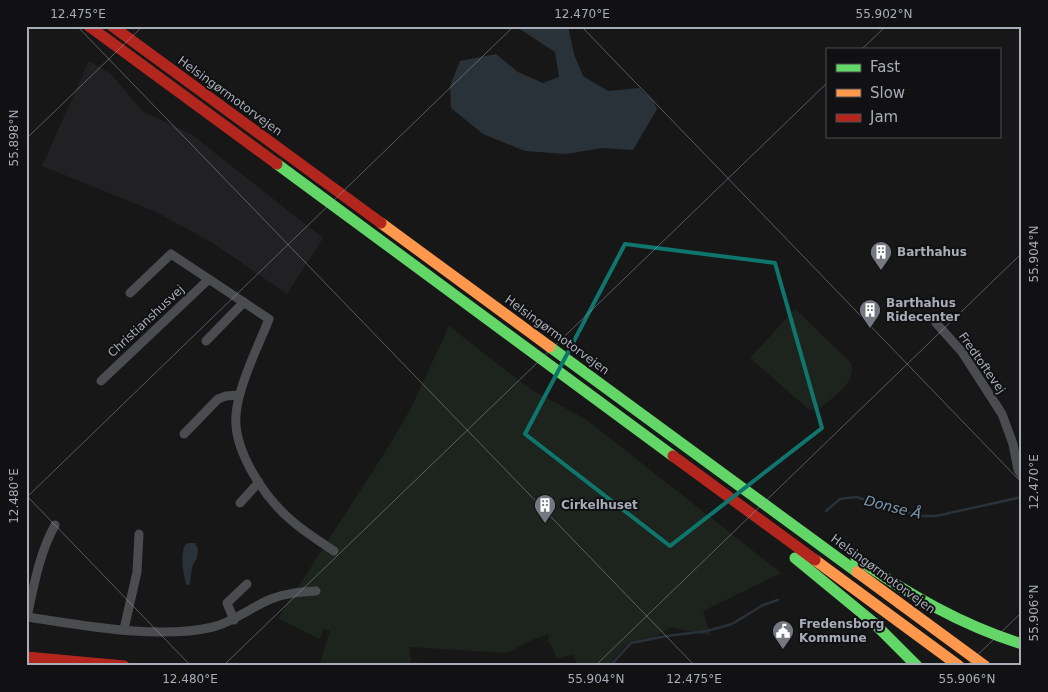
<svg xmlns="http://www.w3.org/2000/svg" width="1048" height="692" font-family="'DejaVu Sans',sans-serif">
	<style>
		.built { fill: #212123 }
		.green { fill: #1d241e }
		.water { fill: #2a3239 }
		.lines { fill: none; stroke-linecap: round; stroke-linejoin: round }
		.stream { stroke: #2a3239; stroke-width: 2.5 }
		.street { stroke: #4b4c50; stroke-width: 9 }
		.fast { stroke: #63d668; stroke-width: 11 }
		.slow { stroke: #ff974d; stroke-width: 11 }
		.jam { stroke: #b3261e; stroke-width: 11 }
		.marked { fill: none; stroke: #0f766e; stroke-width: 4; stroke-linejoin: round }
		.ticks { fill: none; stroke: #a8adb8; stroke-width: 1; stroke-opacity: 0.45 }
		.labels { text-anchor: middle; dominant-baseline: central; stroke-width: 4; stroke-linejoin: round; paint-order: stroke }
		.street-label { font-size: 12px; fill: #a8adb8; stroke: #111113 }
		.poi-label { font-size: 12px; font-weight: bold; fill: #a8adb8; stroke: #111113; text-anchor: start }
		.water-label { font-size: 14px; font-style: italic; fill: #7f9bb3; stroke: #111113 }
		.neatline { fill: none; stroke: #a8adb8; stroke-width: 2 }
		.ticks-label { font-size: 12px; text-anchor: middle; fill: #a8adb8 }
	</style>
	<rect width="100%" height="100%" fill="#171717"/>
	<!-- built -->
	<path class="built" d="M89,61l22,13 31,37 49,23 132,104 -36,56 -76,-52 -57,-31 -112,-45z"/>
	<!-- green -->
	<path class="green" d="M795,309l56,54c7,20 -22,37 -35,48l-9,-3 -57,-50z
		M449,326l81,63 57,31 194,153 -78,38 8,25 -41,-9 -14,10 -27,5 -22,24h-31v-5l-3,-6 -17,3 -2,-8 -6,-9 1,-7 -17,6 -25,13 -98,-6 2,18 3,-4 11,5h-106l11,-35 -6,-3 -4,11 -42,-21 111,-172 22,-38z"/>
	<!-- water -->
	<path class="water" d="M515,26h53l6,28 9,22 25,15 31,-3 14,13 4,8 -24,41 -31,-2 -36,6 -41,-3 -42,-17 -32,-26 -1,-22 10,-25 36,-7 22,18 25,11 16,-6 -4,-25z
		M188,543h7l3,6 -1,9 -5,9 -2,17 -2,1 -2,-1c-3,-12 -6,-28 -1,-39z"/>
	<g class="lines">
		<!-- stream -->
		<path class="stream" d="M826,511l14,-12 16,-2 64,19h16l86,-19
			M610,666l21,-23 36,-7 40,-5 25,-7 31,-19 15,-5"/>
		<!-- street -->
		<path class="street" d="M130,293l41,-39 98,65c-11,28 -31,67 -33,96 -3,36 29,83 55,105 13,12 29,21 43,31
			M936,323l26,29 40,62 11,30 5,26 4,6
			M206,341l38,-39
			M101,381l108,-102
			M184,434l34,-35 8,-3 13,-1
			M240,503l19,-21
			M55,525c-16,29 -21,60 -28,92 55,8 131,23 186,10 21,-5 38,-20 58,-28 15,-6 29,-7 45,-8
			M234,620l-7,-17 20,-19
			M124,629l13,-57 2,-38"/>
		<!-- fast -->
		<path class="fast" d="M277,164l396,292
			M550,347l307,225
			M795,558l79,65 43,43
			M856,558c52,36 105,67 166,86"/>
		<!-- slow -->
		<path class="slow" d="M381,223l169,124
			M815,560l144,106
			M857,572l128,94"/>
		<!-- jam -->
		<path class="jam" d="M89,26l188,138
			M112,26l269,197
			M673,456l142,104
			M26,657l98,9"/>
	</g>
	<!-- marked area -->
	<path class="marked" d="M625,244l150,19 47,165 -152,118 -145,-112z"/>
	<!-- ticks -->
	<path class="ticks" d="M77,26l618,640M581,26l441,457M862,49l24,-23M26,139l117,-113M26,495l165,171M26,498l488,-472M223,666l604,-583M595,666l427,-413M966,666l56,-54"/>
	<!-- icons -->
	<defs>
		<g id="building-pin" transform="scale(1.125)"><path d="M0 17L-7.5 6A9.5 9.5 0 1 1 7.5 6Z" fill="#757880" stroke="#111113"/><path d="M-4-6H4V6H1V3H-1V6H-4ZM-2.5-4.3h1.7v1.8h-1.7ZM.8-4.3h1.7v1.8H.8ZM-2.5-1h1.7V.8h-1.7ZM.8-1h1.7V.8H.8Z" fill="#fff"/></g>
		<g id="civic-pin" transform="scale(1.125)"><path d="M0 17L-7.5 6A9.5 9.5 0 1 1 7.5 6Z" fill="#757880" stroke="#111113"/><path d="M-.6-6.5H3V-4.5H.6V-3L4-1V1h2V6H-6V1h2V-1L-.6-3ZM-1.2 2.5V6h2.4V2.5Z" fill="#fff"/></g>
	</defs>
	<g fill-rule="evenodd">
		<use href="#building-pin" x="881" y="252"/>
		<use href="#building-pin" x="870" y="310"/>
		<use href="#building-pin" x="545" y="505"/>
		<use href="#civic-pin" x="783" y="631"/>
	</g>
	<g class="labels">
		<!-- street labels -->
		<g class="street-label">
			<text transform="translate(230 96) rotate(36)">Helsingørmotorvejen</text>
			<text transform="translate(146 321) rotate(-43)">Christianshusvej</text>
			<text transform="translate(557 335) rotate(36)">Helsingørmotorvejen</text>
			<text transform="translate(982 363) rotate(55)">Fredtoftevej</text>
			<text transform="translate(883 574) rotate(36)">Helsingørmotorvejen</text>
		</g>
		<!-- poi labels -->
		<g class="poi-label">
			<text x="897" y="252">Barthahus</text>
			<text x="886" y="303">Barthahus<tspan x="886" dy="14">Ridecenter</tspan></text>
			<text x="561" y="505">Cirkelhuset</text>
			<text x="799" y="624">Fredensborg<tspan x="799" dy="14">Kommune</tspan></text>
		</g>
		<!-- water labels -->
		<g class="water-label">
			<text transform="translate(893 507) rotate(14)">Donse Å</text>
		</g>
	</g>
	<!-- border -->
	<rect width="1048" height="692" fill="none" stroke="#111113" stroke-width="55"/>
	<!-- legend -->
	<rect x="826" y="48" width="175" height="90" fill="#111113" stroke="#4d4f55"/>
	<rect x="836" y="64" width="25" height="8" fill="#63d668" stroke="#4d4f55"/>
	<text x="870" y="72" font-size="15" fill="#a8adb8">Fast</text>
	<rect x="836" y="89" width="25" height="8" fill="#ff974d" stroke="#4d4f55"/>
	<text x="870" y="98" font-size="15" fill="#a8adb8">Slow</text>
	<rect x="836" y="114" width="25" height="8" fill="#b3261e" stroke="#4d4f55"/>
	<text x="870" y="122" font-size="15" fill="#a8adb8">Jam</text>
	<rect x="28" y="28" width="992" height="636" class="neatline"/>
	<g class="ticks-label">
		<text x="78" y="18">12.475°E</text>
		<text x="582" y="18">12.470°E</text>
		<text x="884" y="18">55.902°N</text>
		<text transform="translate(14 138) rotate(-90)" y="4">55.898°N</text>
		<text transform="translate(1034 254) rotate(-90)" y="4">55.904°N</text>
		<text transform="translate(1034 482) rotate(-90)" y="4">12.470°E</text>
		<text transform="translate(14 496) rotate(-90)" y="4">12.480°E</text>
		<text transform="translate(1034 613) rotate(-90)" y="4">55.906°N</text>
		<text x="190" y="683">12.480°E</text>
		<text x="596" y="683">55.904°N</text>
		<text x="694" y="683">12.475°E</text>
		<text x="967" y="683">55.906°N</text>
	</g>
</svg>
